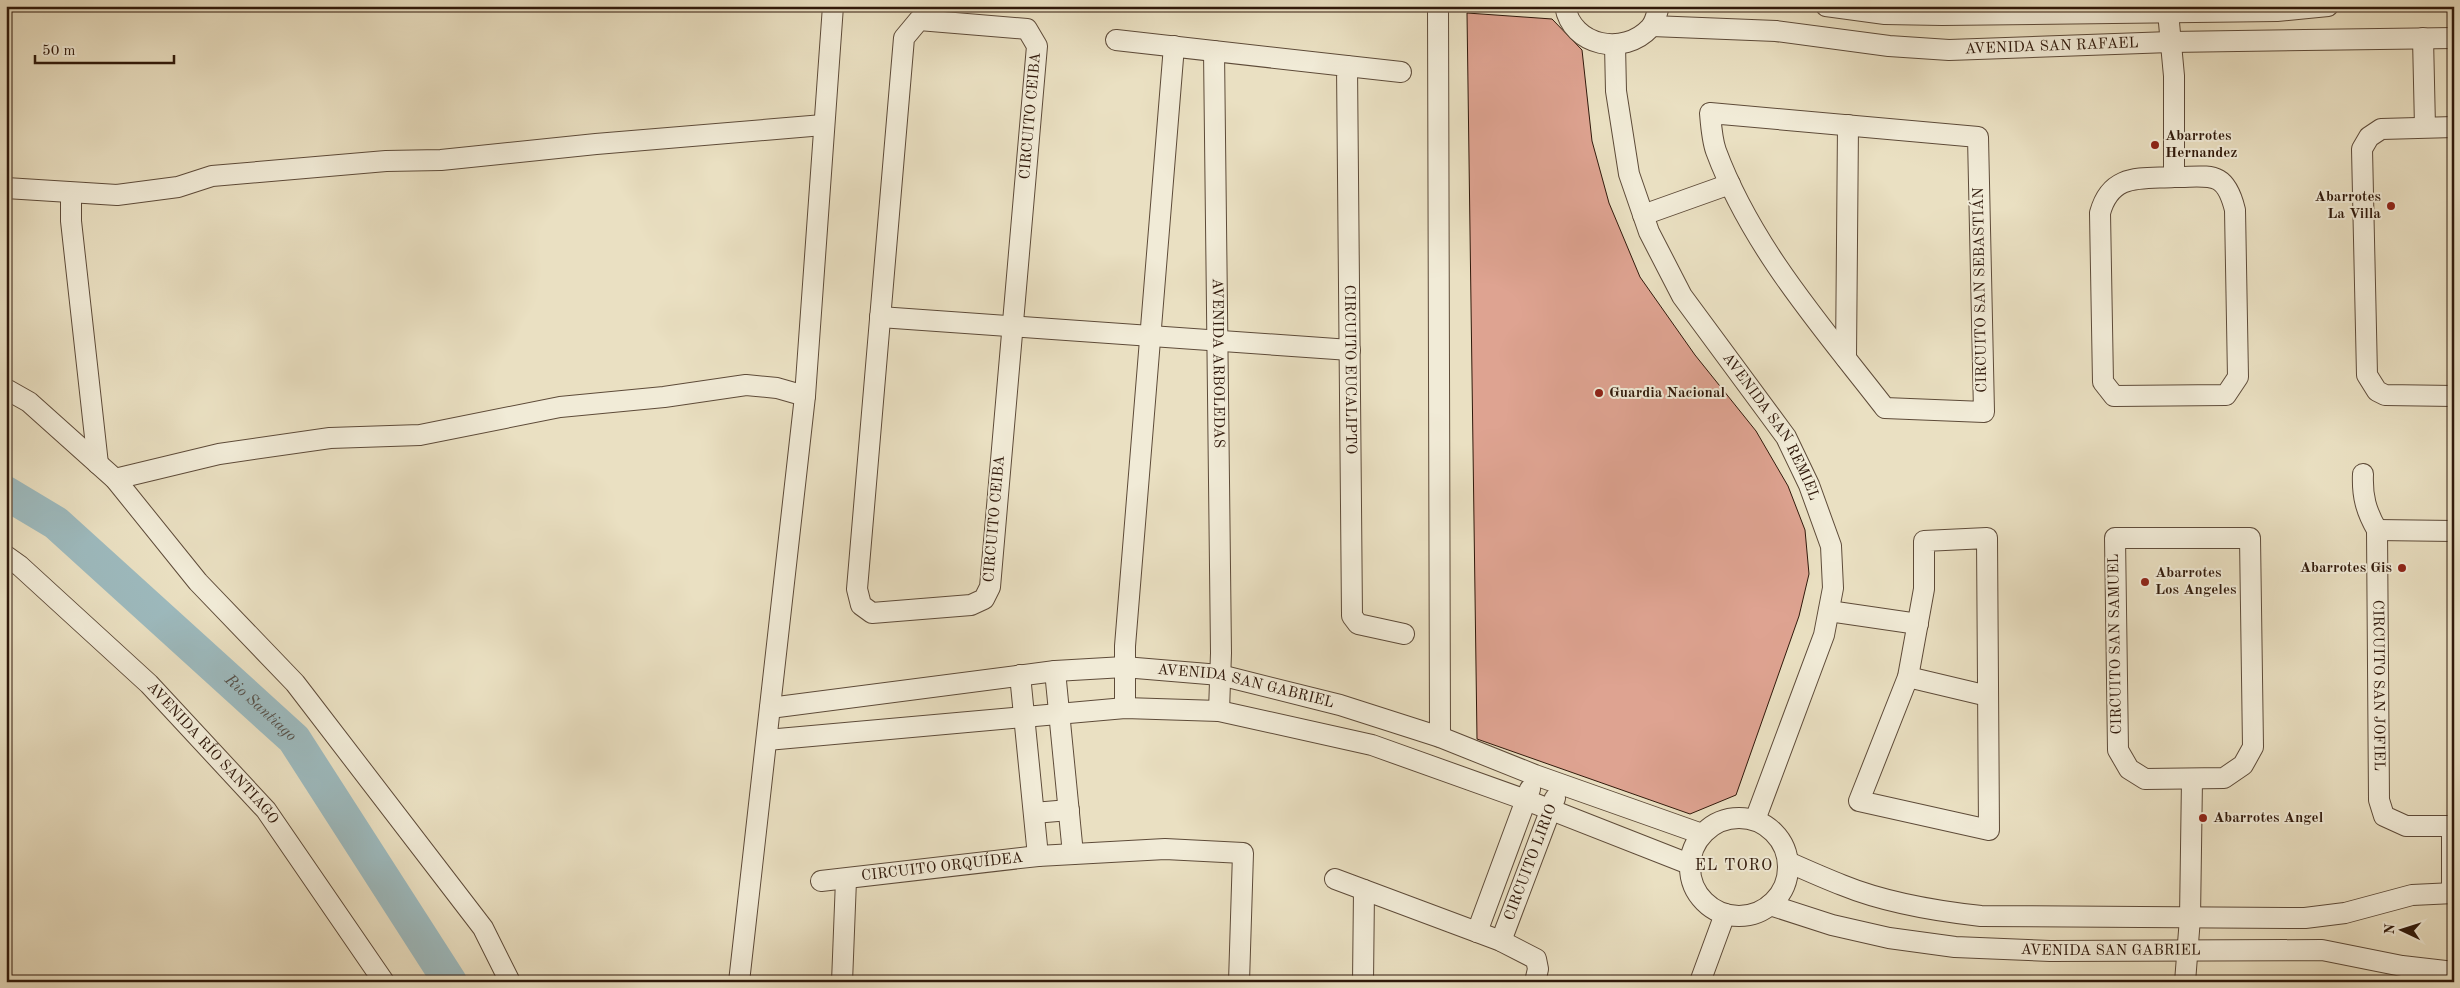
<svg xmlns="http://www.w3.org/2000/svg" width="2460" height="988" font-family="'Old Standard TT',serif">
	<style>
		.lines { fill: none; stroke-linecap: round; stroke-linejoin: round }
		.river { stroke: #9dbabe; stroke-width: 34 }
		.building { fill: #dea391; stroke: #30190b }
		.minor-casing { stroke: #5e4b39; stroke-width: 22 }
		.minor { stroke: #f1ebd7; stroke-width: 20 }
		.poi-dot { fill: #8f2418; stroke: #f1ebd7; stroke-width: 2 }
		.labels { text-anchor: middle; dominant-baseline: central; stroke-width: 4; stroke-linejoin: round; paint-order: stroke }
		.street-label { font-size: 15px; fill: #30190b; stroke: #f1ebd7 }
		.poi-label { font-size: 15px; font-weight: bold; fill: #30190b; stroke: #f1ebd7; text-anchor: start }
		.water-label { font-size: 16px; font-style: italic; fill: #56514a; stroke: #f1ebd7 }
		.neighbourhood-label { font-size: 16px; letter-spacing: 1px; fill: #30190b; stroke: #f1ebd7 }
	</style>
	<rect width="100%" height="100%" fill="#eae0c2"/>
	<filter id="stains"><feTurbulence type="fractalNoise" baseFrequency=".004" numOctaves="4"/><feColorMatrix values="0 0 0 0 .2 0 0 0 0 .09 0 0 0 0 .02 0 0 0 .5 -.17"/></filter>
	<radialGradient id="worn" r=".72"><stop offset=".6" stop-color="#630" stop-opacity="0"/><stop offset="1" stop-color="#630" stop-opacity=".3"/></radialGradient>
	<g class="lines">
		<!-- river -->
		<path class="river" id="s1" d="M6,493l50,30 238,216 156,243"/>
	</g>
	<!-- building -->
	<path class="building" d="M1467,13l85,6 30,31 10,91 17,62 31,74 55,78 61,76 32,55 17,44 4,44 -10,42 -63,179 -46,19 -213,-75z"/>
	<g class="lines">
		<!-- minor casing -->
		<g class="minor-casing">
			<g id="minor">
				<path d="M1438,6l2,731"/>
				<path d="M1565,6c7,41 59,50 85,22 5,-5 7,-15 9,-22"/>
				<path d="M1826,6l59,8 57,1 335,-4 51,-5"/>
				<path d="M2168,12l6,64v101"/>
				<path d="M919,20l108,9 10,17 -47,541 -6,12 -13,6 -99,8 -11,-8 -4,-16 47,-551z"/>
				<path id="s2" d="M1652,26l124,5 113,15 60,4 221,-8 284,-4"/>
				<path d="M2423,38l2,89"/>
				<path id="s3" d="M1116,40l231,26 5,550 6,8 46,10"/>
				<path id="s4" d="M1615,45l1,46 13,83 20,58 33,64 104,141 23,48 22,61 2,42 -9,47 -69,185"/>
				<path id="s5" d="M1214,51l7,602 -2,58"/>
				<path d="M1347,66l54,6"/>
				<path d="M1710,113l268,24 6,275 -99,-4c-62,-80 -133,-160 -169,-257 -4,-11 -5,-26 -6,-38z"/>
				<path d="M2454,127l-73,2 -12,8 -7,12 5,226 10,16 8,4 69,1"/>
				<path d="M2174,177c36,0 51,-8 61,33l3,167 -12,18 -112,1 -11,-14 -3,-169c11,-40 40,-34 74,-36z"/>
				<path d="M6,188l111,7 61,-8 34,-11 174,-15 55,-1 155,-16 227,-19"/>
				<path d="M71,193v28l27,243"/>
				<path d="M1643,215l87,-31"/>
				<path d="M880,317l470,33"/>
				<path d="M1846,358l2,-233"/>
				<path d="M6,389l23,13 86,77 83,103 97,101 188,245 27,54"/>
				<path id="s6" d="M2363,474c-1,22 3,37 14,56l2,270 5,16 22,10h48"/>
				<path d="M115,479l104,-25 111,-16 90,-3 140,-28 104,-10 82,-12 31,3 28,8"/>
				<path d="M2377,530l77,1"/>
				<path d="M1987,538l2,292 -130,-29 49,-124 16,-88v-48z"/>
				<path d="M2115,538h135l3,209 -10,18 -19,13 -79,1 -16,-10 -11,-19z"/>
				<path id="s7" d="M6,556l14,10 129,118 117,126 118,172"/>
				<path d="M1829,611l89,13"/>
				<path d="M1055,671l18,183"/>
				<path d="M1020,675l18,181"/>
				<path d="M1908,677l80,19"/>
				<path id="s8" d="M770,708l285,-37 69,-4 96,8 120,30 100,32 95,38 167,59"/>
				<path d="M1125,708v-62l49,-600"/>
				<path d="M767,740l358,-32 94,3 153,34 154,55 163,64"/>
				<path d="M1034,813l35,-3"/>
				<circle cx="1739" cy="867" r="49"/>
				<path d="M1788,862c18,8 36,16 54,23 44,18 93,26 139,31l324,2 40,-5 67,-18 42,-2"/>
				<path d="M1335,879l166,62 35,18 2,10 -3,13"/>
				<path id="s9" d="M821,881l217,-25 127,-7 78,4 -4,129"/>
				<path d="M2452,893v-67"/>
				<path id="s10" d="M1770,905l62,20 57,13 66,9 95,4 272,-1 80,16 52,6"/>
				<path d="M1477,932l53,-143"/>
				<path id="s11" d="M1501,941l54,-143"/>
				<path d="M739,982l66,-586 28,-390"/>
				<path d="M842,982l4,-102"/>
				<path d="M1363,982l1,-92"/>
				<path d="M1700,982l25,-68"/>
				<path d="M2185,982l5,-64 2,-139"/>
			</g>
		</g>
		<!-- minor -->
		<use href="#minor" class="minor"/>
	</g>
	<!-- markers -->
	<g class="poi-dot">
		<circle cx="2155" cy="145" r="5"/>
		<circle cx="2391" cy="206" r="5"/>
		<circle cx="1599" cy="393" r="5"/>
		<circle cx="2402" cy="568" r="5"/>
		<circle cx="2145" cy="582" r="5"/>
		<circle cx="2203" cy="818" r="5"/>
	</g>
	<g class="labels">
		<!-- street labels -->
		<g class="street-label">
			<text stroke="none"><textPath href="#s2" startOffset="401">AVENIDA SAN RAFAEL</textPath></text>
			<text transform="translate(1031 116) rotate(-85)">CIRCUITO CEIBA</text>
			<text transform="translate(1981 290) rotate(-91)">CIRCUITO SAN SEBASTIÁN</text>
			<text stroke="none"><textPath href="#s5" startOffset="312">AVENIDA ARBOLEDAS</textPath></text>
			<text stroke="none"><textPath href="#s3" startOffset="536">CIRCUITO EUCALIPTO</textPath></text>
			<text stroke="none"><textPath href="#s4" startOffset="422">AVENIDA SAN REMIEL</textPath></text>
			<text transform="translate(995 519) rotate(-85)">CIRCUITO CEIBA</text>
			<text transform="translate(2116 644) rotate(-91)">CIRCUITO SAN SAMUEL</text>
			<text stroke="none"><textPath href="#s6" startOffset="214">CIRCUITO SAN JOFIEL</textPath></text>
			<text stroke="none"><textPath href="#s8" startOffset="480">AVENIDA SAN GABRIEL</textPath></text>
			<text stroke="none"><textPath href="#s7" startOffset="286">AVENIDA RÍO SANTIAGO</textPath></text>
			<text stroke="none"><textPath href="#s11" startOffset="84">CIRCUITO LIRIO</textPath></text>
			<text stroke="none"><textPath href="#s9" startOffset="122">CIRCUITO ORQUÍDEA</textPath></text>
			<text stroke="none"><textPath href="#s10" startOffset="346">AVENIDA SAN GABRIEL</textPath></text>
		</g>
		<!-- poi labels -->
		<g class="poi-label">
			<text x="2165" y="136">Abarrotes<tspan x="2165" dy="17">Hernandez</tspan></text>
			<text x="2381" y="197" text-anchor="end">Abarrotes<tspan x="2381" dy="17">La Villa</tspan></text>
			<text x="1609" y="393">Guardia Nacional</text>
			<text x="2392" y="568" text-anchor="end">Abarrotes Gis</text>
			<text x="2155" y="573">Abarrotes<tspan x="2155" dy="17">Los Angeles</tspan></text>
			<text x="2213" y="818">Abarrotes Angel</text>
		</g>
		<!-- water labels -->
		<g class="water-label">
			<text stroke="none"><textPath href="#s1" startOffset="334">Rio Santiago</textPath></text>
		</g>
		<!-- neighbourhood labels -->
		<g class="neighbourhood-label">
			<text x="1734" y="866">EL TORO</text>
		</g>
	</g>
	<!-- margin -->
	<rect width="2460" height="988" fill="none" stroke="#eae0c2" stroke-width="25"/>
	<rect x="8" y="8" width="2445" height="973" fill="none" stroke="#30190b" stroke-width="2.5"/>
	<rect x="12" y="12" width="2435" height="963" fill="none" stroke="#30190b"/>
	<!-- north arrow -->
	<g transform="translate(2402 930) rotate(274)" stroke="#f1ebd7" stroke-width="4" paint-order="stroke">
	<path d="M0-4L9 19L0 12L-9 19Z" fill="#30190b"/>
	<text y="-8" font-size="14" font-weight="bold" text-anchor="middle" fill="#30190b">N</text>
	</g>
	<!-- scale -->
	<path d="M35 55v8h139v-8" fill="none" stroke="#30190b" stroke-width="2.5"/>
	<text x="42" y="55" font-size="15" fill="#30190b" stroke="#f1ebd7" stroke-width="4" paint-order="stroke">50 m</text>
	<rect width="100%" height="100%" filter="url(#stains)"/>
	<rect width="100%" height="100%" fill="url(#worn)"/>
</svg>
